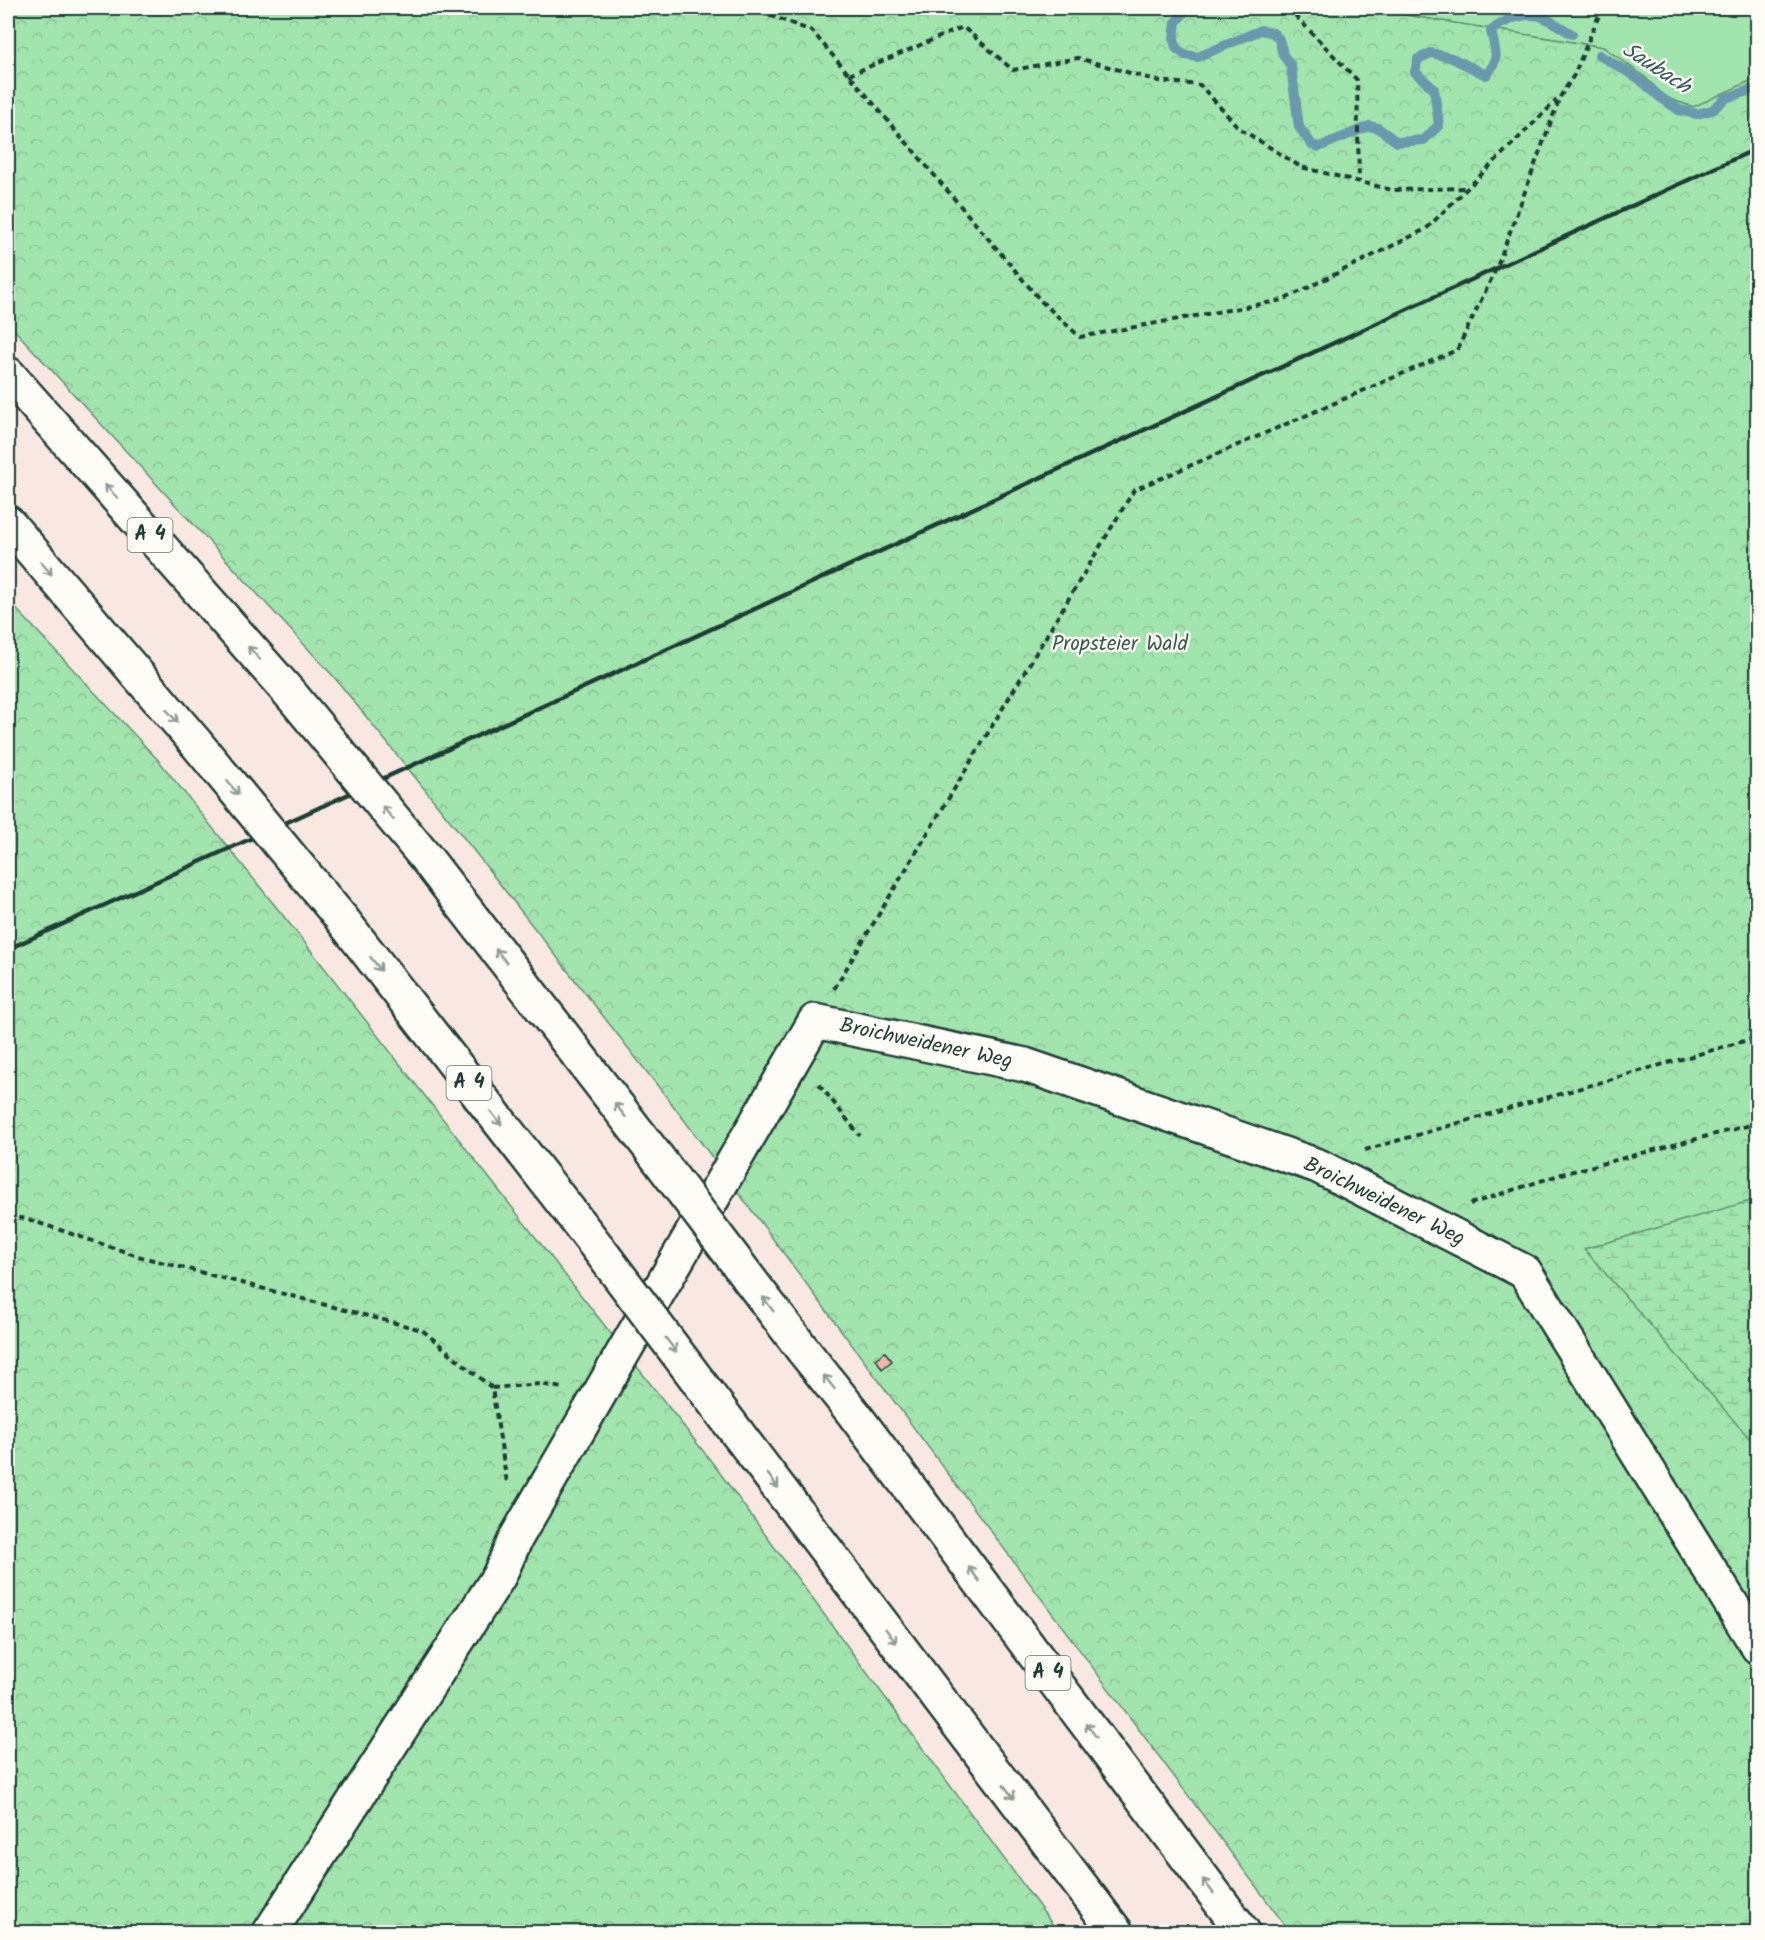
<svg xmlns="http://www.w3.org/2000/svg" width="1765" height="1940" font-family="Kalam,sans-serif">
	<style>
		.grass { fill: #a2e4ae; stroke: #609071; stroke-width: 1.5 }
		.forest { fill: url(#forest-crowns); stroke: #609071; stroke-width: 1.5 }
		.wetland { fill: url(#wetland-marsh); stroke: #609071; stroke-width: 1.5 }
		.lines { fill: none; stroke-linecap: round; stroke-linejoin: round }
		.stream { stroke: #6b99ad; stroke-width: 10 }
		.building { fill: #f1b6ae; stroke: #1f3d34; stroke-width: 1.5 }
		.street-casing { stroke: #1f3d34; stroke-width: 38 }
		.highway-casing { stroke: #1f3d34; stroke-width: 38 }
		.path { stroke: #1f3d34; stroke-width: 4; stroke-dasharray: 6 4.5; stroke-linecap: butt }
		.street { stroke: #fdfcf7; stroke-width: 33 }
		.highway { stroke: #fdfcf7; stroke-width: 33 }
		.rail { stroke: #1f3d34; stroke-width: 4.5 }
		.highway-bridge-casing { stroke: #1f3d34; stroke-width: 38; stroke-linecap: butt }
		.highway-bridge { stroke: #fdfcf7; stroke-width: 33 }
		.oneway { stroke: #8e9c96 }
		.labels { text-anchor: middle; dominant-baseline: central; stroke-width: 5; stroke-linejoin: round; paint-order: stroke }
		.shield { fill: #fdfcf7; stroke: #62766e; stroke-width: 1.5 }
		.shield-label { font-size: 20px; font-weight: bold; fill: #1f3d34 }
		.park-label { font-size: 21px; fill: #395e4c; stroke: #fdfcf7 }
		.street-label { font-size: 21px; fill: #1f3d34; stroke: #fdfcf7 }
		.water-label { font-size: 22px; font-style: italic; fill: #385c5c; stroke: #fdfcf7 }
	</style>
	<defs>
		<pattern id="forest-crowns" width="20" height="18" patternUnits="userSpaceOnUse" patternTransform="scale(1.5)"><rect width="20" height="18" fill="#a2e4ae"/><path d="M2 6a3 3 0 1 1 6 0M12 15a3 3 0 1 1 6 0" fill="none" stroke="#8bc496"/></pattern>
		<pattern id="wetland-marsh" width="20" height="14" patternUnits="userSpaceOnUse" patternTransform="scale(1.5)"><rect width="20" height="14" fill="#a2e4ae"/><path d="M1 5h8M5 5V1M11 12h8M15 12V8" fill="none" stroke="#8bc496"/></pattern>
	</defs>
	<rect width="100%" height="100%" fill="#f9e7e1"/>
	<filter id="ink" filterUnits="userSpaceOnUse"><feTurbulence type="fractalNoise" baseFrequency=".0167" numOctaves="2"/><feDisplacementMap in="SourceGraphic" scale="12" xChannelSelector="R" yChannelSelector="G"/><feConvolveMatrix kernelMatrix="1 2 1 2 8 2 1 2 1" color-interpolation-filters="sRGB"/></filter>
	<g filter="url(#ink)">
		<!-- grass -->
		<path class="grass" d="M1377,8h380v70l-63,29 -28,-9 -21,-21 -42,-30 -223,-36z"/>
		<!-- forest -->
		<path class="forest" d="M8,8h1369l4,3 222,36 42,30 21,21 27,9 64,-29v1854h-467l-608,-815 -222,-284 -126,-156 -326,-354z
			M8,600l151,161 146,182 409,522 344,467h-1050z"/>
		<!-- wetland -->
		<path class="wetland" d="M1757,1199h1l-1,248 -173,-198z"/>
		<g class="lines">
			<!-- stream -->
			<path class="stream" d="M1188,8l-12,14 -2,17 2,9 9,7 13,2 63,-27 12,3 6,6 4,16 8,11 8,61 13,18 7,2 50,-21 9,2 19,14 27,-2 15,-15 -5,-36 -19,-17 3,-13 13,-6 21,5 34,17c15,-16 9,-24 5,-44 12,-10 31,-19 48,-15 9,2 24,13 33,18
				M1599,55l39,23 22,19 19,13 18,4 15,-4 14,-12 32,-10"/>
		</g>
		<!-- building -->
		<path class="building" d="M885,1352l7,9 -10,8 -6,-10z"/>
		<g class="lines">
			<!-- street casing -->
			<g class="street-casing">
				<path id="street" d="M270,1932l229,-356 17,-38 299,-517 210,44 293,101 207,106 233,375"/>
			</g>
			<!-- highway casing -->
			<g class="highway-casing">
				<path id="highway" d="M8,374l285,323
					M8,523l188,220
					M426,858l230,298
					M341,918l257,330
					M803,1350l51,64 389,518
					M738,1434l378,498"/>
			</g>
			<!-- path -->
			<path class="path" d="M750,8l62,23 229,270 39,36 203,-37 143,-71 131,-129
				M1288,8l69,72 2,102
				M849,75l114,-48 50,43 65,-12 80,23 42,4 39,43 62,39 91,23 75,-2
				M834,989l300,-499 323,-140 40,-83 63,-170 14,-22 28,-67
				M819,1084l41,52
				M1365,1150l393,-113
				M1470,1204l92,-30 196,-51
				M8,1216l19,3 111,37 284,74 70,58 15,95
				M492,1388l48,-4 22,4"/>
			<!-- street -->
			<use href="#street" class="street"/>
			<!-- highway -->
			<use href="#highway" class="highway"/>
			<!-- rail -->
			<path class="rail" d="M8,949l592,-269 1158,-532"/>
			<!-- highway-bridge casing -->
			<g class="highway-bridge-casing">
				<path id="highway-bridge" d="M293,697l133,161
					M196,743l145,175
					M656,1156l147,194
					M598,1248l140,186"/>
			</g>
			<!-- highway-bridge -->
			<use href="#highway-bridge" class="highway-bridge"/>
		</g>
		<!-- one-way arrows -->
		<defs><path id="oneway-shaft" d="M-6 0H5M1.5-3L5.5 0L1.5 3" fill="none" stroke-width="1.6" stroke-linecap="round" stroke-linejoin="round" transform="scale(1.5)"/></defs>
		<g class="oneway">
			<use href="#oneway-shaft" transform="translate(111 491) rotate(-132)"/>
			<use href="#oneway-shaft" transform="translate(46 568) rotate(49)"/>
			<use href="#oneway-shaft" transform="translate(254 653) rotate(-132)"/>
			<use href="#oneway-shaft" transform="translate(172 716) rotate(49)"/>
			<use href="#oneway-shaft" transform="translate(233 788) rotate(50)"/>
			<use href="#oneway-shaft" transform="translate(388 813) rotate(-129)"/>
			<use href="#oneway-shaft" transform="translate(501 956) rotate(-128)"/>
			<use href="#oneway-shaft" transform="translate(376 964) rotate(52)"/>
			<use href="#oneway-shaft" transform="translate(620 1110) rotate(-128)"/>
			<use href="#oneway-shaft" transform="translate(496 1118) rotate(52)"/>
			<use href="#oneway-shaft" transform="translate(768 1304) rotate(-127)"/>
			<use href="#oneway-shaft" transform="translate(671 1345) rotate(53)"/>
			<use href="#oneway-shaft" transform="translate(829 1382) rotate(-128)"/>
			<use href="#oneway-shaft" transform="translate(773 1481) rotate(53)"/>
			<use href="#oneway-shaft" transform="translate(974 1574) rotate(-127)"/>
			<use href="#oneway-shaft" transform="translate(891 1636) rotate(53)"/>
			<use href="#oneway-shaft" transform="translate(1091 1730) rotate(-127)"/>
			<use href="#oneway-shaft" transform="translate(1009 1792) rotate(53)"/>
			<use href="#oneway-shaft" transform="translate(1208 1886) rotate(-127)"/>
		</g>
	</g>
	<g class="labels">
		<!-- shield labels -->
		<g class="shield">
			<rect x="127.5" y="518" width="45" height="34" rx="4.5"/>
			<rect x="446.5" y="1066" width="45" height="34" rx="4.5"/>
			<rect x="1025.5" y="1656" width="45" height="34" rx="4.5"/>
		</g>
		<g class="shield-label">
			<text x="150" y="535">A 4</text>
			<text x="469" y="1083">A 4</text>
			<text x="1048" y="1673">A 4</text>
		</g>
		<!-- park labels -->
		<g class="park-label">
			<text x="1120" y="644">Propsteier Wald</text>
		</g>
		<!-- street labels -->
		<g class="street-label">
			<text transform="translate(926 1044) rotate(12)">Broichweidener Weg</text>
			<text transform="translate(1384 1202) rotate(26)">Broichweidener Weg</text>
		</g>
		<!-- water labels -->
		<g class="water-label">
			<text transform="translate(1656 69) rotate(33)">Saubach</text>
		</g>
	</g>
	<!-- margin -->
	<rect width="1765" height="1940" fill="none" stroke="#fdfcf7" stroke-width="30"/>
	<rect x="15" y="15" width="1735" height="1910" fill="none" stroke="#1f3d34" stroke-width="2" filter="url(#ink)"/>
</svg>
